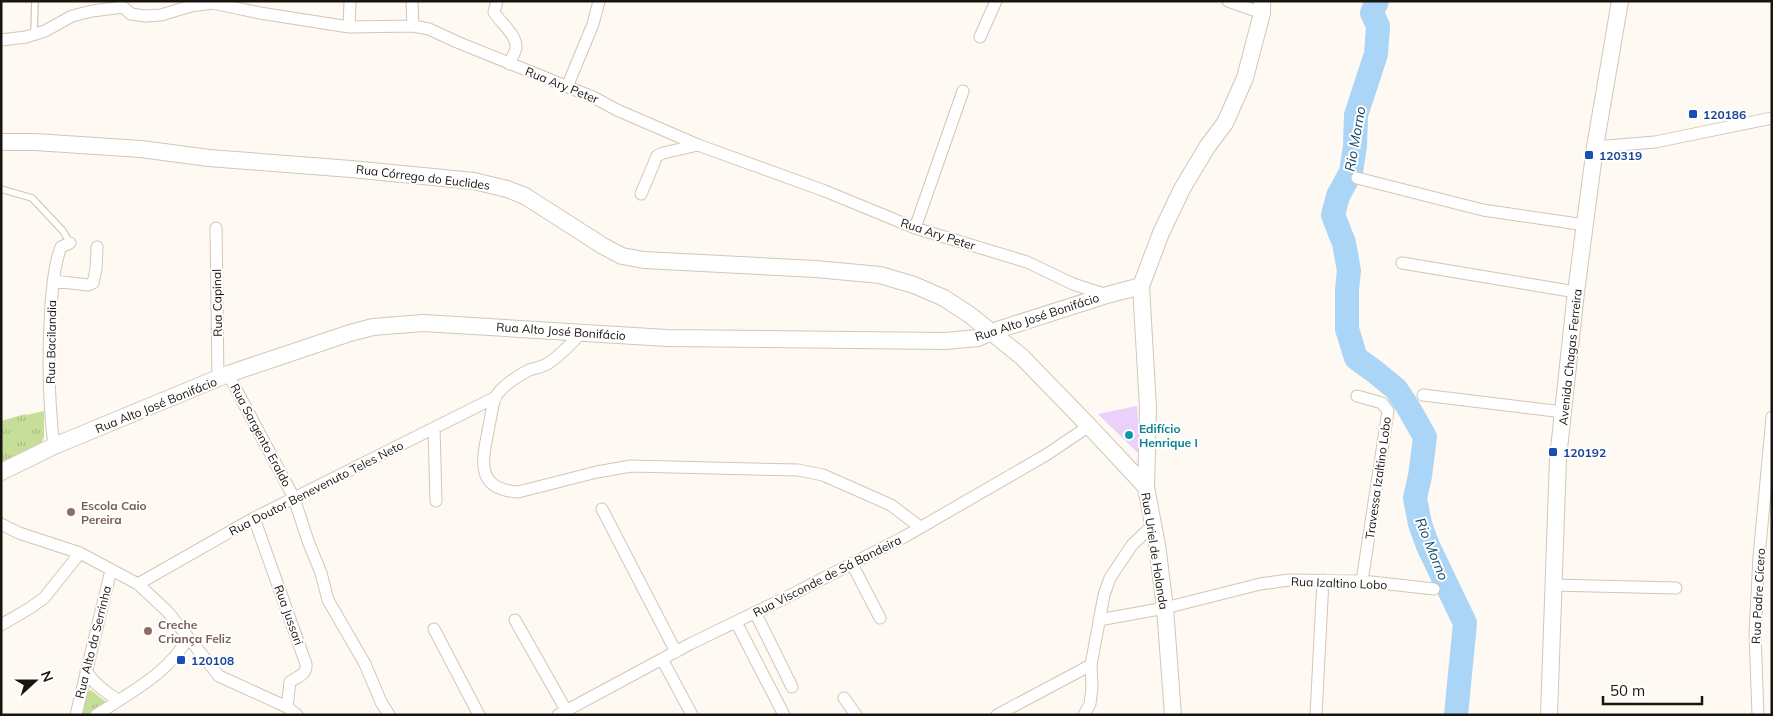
<svg xmlns="http://www.w3.org/2000/svg" width="1773" height="716" font-family="Mulish,sans-serif">
	<style>
		.park { fill: url(#park-tufts) }
		.lines { fill: none; stroke-linecap: round; stroke-linejoin: round }
		.river { stroke: #aad5f6; stroke-width: 24 }
		.building { fill: #ead0fb }
		.lane-casing { stroke: #d1c7b5; stroke-width: 8 }
		.street-casing { stroke: #d1c7b5; stroke-width: 13 }
		.secondary-casing { stroke: #d1c7b5; stroke-width: 18 }
		.lane { stroke: #fff; stroke-width: 5.5 }
		.street { stroke: #fff; stroke-width: 11 }
		.secondary { stroke: #fff; stroke-width: 16 }
		.transit-dot { fill: #1a4fb4; stroke: #fff; stroke-width: 2 }
		.culture-dot { fill: #0f9aa8; stroke: #fff; stroke-width: 2 }
		.education-dot { fill: #8d6e63; stroke: #fff; stroke-width: 2 }
		.labels { text-anchor: middle; dominant-baseline: central; stroke-width: 4; stroke-linejoin: round; paint-order: stroke }
		.street-label { font-size: 12px; fill: #18150e; stroke: #fff }
		.transit-label { font-size: 12px; font-weight: bold; fill: #164399; stroke: #fff; text-anchor: start }
		.culture-label { font-size: 12px; font-weight: bold; fill: #0d838f; stroke: #fff; text-anchor: start }
		.education-label { font-size: 12px; font-weight: bold; fill: #785e54; stroke: #fff; text-anchor: start }
		.water-label { font-size: 14px; font-style: italic; fill: #0f496c; stroke: #fff }
	</style>
	<defs>
		<pattern id="park-tufts" width="24" height="20" patternUnits="userSpaceOnUse" patternTransform="scale(1.25)"><rect width="24" height="20" fill="#c5df99"/><path d="M3 7l-1-3M5 7V3M7 7l1-3M15 17l-1-3M17 17v-4M19 17l1-3" fill="none" stroke="#a8be83"/></pattern>
	</defs>
	<rect width="100%" height="100%" fill="#fef9f2"/>
	<!-- park -->
	<path class="park" d="M44,411v26l-4,9 -39,16v-41l24,-7 1,1z
		M91,690l15,12c-6,8 -15,13 -25,13l6,-23z"/>
	<g class="lines">
		<!-- river -->
		<path class="river" d="M1377,1l-5,12 6,13 -2,28 -20,61 -1,31 -4,26 -13,24 -5,19 11,28 5,28 -2,18v40l9,29 18,13 22,18 12,18 17,30 -5,39 -5,22 5,26 8,22 37,77 -9,92"/>
	</g>
	<!-- building -->
	<path class="building" d="M1137,406l3,49 -42,-41z"/>
	<g class="lines">
		<!-- lane casing -->
		<g class="lane-casing">
			<path id="lane" d="M34,34l1,-33
				M1,189l31,9 31,33 7,12"/>
		</g>
		<!-- street casing -->
		<g class="street-casing">
			<path id="street" d="M412,1l1,25
				M497,1l-3,11c6,11 23,22 22,36 -1,5 -5,11 -7,16
				M1228,1l34,12
				M349,27l1,-26
				M980,37l16,-36
				M1,40l25,-3 19,-6 27,-15 20,-5 31,-4 8,7 14,2 16,-1 30,-9 21,-3 48,10 89,14 64,-1 16,3 28,13 136,55 24,13 81,35 127,46 90,37 112,34 46,22 34,11
				M567,87l26,-63 6,-23
				M1595,147l60,-5 117,-24
				M1357,178l126,32 102,15
				M641,194l16,-38 6,-3 35,-8
				M216,228l2,151
				M915,228l48,-137
				M1402,263l174,29
				M53,281l35,4 5,-2 3,-14 1,-22
				M581,333c-10,11 -21,23 -34,31 -5,3 -12,4 -18,6 -10,5 -27,16 -33,26 -4,8 -5,22 -7,30 -6,32 -16,63 29,66l79,-20 34,-6 167,4 25,5 68,30 29,22
				M228,374l66,124 14,43 13,32 7,27 37,64 16,38 8,13
				M1423,395l140,17
				M1357,396l25,7 6,8 -26,170
				M434,428l2,73
				M54,446c-6,-47 -6,-95 -3,-142 2,-19 3,-39 10,-57l9,-4
				M602,509l74,143
				M254,518l52,146c1,11 -8,12 -16,18l-3,25
				M1,524l18,9 61,20 58,31 29,27 52,65 68,31 10,8
				M852,564l28,54
				M138,584l116,-66 242,-121
				M1553,585l123,3
				M755,612l37,75
				M515,620l51,90
				M1099,620l66,-12 95,-24 29,-4 73,1 72,8
				M736,622l48,93
				M1,625l29,-17 14,-10 36,-45
				M434,629l45,86
				M662,659l30,56
				M86,671c8,13 19,21 32,29
				M844,698l12,17
				M76,715l35,-145
				M96,715c32,-21 75,-43 92,-78
				M558,715l132,-71 93,-45 121,-62 142,-82 43,-29
				M997,715l94,-50
				M1084,715l6,-11 2,-16 -1,-23 13,-70 6,-17 22,-33 21,-20
				M1316,715l7,-135
				M1758,715l-3,-81 4,-77 13,-140"/>
		</g>
		<!-- secondary casing -->
		<g class="secondary-casing">
			<path id="secondary" d="M1,142h34l106,7 68,9 142,11 123,12 33,8 18,7 78,50 19,10 22,4 172,9 64,6 34,10 30,13 26,17 52,42 67,69 57,61
				M1,472l53,-26 174,-72 122,-41 23,-6 50,-4 244,15 278,3 33,-3 13,-6 116,-37 34,-9
				M1173,715l-8,-107 -8,-63 -11,-58 2,-79 -7,-122 20,-53 21,-44 25,-42 18,-24 20,-45 17,-65v-12
				M1549,715l9,-257 18,-166 19,-145 25,-146"/>
		</g>
		<!-- lane -->
		<use href="#lane" class="lane"/>
		<!-- street -->
		<use href="#street" class="street"/>
		<!-- secondary -->
		<use href="#secondary" class="secondary"/>
	</g>
	<!-- markers -->
	<g class="transit-dot">
		<rect x="1688" y="109" width="10" height="10" rx="2.5"/>
		<rect x="1584" y="150" width="10" height="10" rx="2.5"/>
		<rect x="1548" y="447" width="10" height="10" rx="2.5"/>
		<rect x="176" y="655" width="10" height="10" rx="2.5"/>
	</g>
	<circle class="culture-dot" cx="1129" cy="435" r="5"/>
	<g class="education-dot">
		<circle cx="71" cy="512" r="5"/>
		<circle cx="148" cy="631" r="5"/>
	</g>
	<g class="labels">
		<!-- street labels -->
		<g class="street-label">
			<text transform="translate(562 85) rotate(22)">Rua Ary Peter</text>
			<text transform="translate(423 177) rotate(7)">Rua Córrego do Euclides</text>
			<text transform="translate(938 234) rotate(18)">Rua Ary Peter</text>
			<text transform="translate(217 303) rotate(-91)">Rua Capinal</text>
			<text transform="translate(1037 317) rotate(-18)">Rua Alto José Bonifácio</text>
			<text transform="translate(561 331) rotate(4)">Rua Alto José Bonifácio</text>
			<text transform="translate(51 342) rotate(-89)">Rua Bacilandia</text>
			<text transform="translate(1570 357) rotate(-84)">Avenida Chagas Ferreira</text>
			<text transform="translate(156 405) rotate(-22)">Rua Alto José Bonifácio</text>
			<text transform="translate(261 435) rotate(62)">Rua Sargento Eraldo</text>
			<text transform="translate(1378 478) rotate(-82)">Travessa Izaltino Lobo</text>
			<text transform="translate(316 488) rotate(-27)">Rua Doutor Benevenuto Teles Neto</text>
			<text transform="translate(1155 551) rotate(81)">Rua Uriel de Holanda</text>
			<text transform="translate(827 576) rotate(-27)">Rua Visconde de Sá Bandeira</text>
			<text transform="translate(1339 583) rotate(2)">Rua Izaltino Lobo</text>
			<text transform="translate(1758 596) rotate(-87)">Rua Padre Cícero</text>
			<text transform="translate(289 615) rotate(70)">Rua Jussari</text>
			<text transform="translate(93 642) rotate(-76)">Rua Alto da Serrinha</text>
		</g>
		<!-- transit labels -->
		<g class="transit-label">
			<text x="1703" y="114">120186</text>
			<text x="1599" y="155">120319</text>
			<text x="1563" y="452">120192</text>
			<text x="191" y="660">120108</text>
		</g>
		<!-- culture labels -->
		<g class="culture-label">
			<text x="1139" y="428">Edifício<tspan x="1139" dy="14">Henrique I</tspan></text>
		</g>
		<!-- education labels -->
		<g class="education-label">
			<text x="81" y="505">Escola Caio<tspan x="81" dy="14">Pereira</tspan></text>
			<text x="158" y="624">Creche<tspan x="158" dy="14">Criança Feliz</tspan></text>
		</g>
		<!-- water labels -->
		<g class="water-label">
			<text transform="translate(1355 139) rotate(-80)">Rio Morno</text>
			<text transform="translate(1432 549) rotate(68)">Rio Morno</text>
		</g>
	</g>
	<!-- border -->
	<rect width="1773" height="716" fill="none" stroke="#18150e" stroke-width="5"/>
	<!-- north arrow -->
	<g transform="translate(35 681) rotate(69)" stroke="#ffffff" stroke-width="4" paint-order="stroke">
	<path d="M0-4L9 19L0 12L-9 19Z" fill="#18150e"/>
	<text y="-8" font-size="14" font-weight="bold" text-anchor="middle" fill="#18150e">N</text>
	</g>
	<!-- scale -->
	<path d="M1603 696v8h99v-8" fill="none" stroke="#18150e" stroke-width="2.5"/>
	<text x="1610" y="696" font-size="15" fill="#18150e" stroke="#ffffff" stroke-width="4" paint-order="stroke">50 m</text>
</svg>
